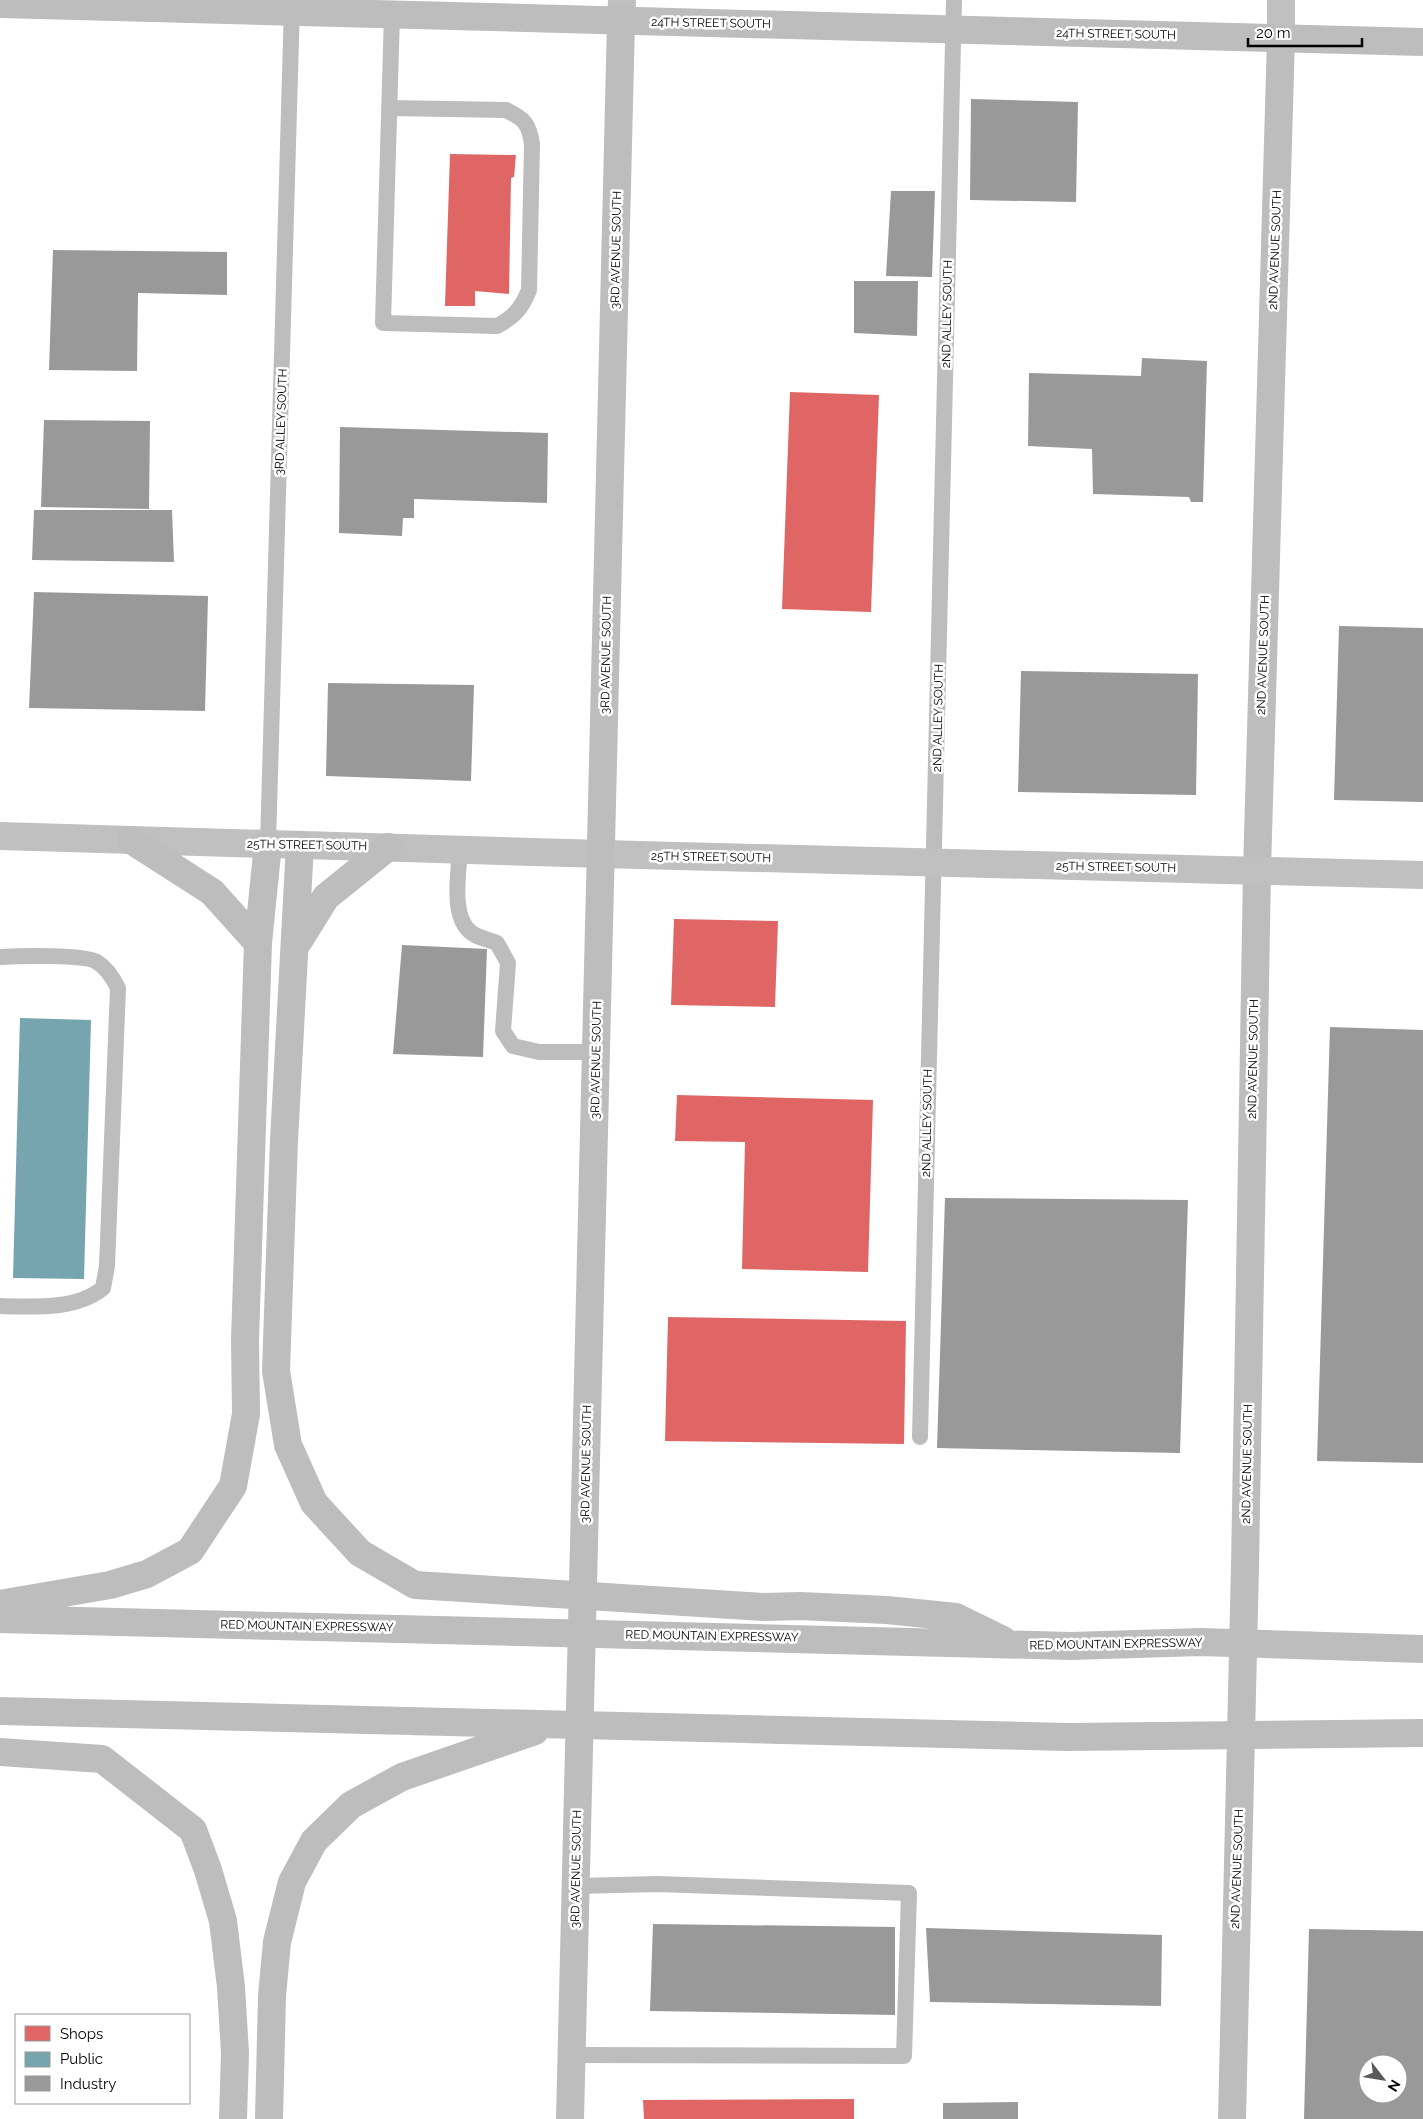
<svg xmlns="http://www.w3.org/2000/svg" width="1423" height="2119" font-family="Raleway,sans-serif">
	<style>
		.shops { fill: #e06666 }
		.public { fill: #76a5af }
		.industry { fill: #999; fill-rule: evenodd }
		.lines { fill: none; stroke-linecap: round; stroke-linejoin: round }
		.lane { stroke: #bdbdbd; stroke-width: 16 }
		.street { stroke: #bdbdbd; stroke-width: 28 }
		.secondary { stroke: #c0c0c0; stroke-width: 28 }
		.primary { stroke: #bdbdbd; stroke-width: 28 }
		.highway { stroke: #bdbdbd; stroke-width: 28 }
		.labels { text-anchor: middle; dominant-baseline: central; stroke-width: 5; stroke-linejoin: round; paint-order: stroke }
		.street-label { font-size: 12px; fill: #000; stroke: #fff }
	</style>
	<rect width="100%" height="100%" fill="#fff"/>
	<!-- shops -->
	<path class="shops" d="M450,154l66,1 -2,22 -3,1 -2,116 -34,-3v15h-30z
		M790,392l89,3 -8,217 -89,-3z
		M674,919l104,2 -3,86 -104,-2z
		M677,1095l196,5 -5,172 -126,-3 3,-127 -70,-1z
		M668,1317l238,4 -2,123 -239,-3z
		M854,2099v20h-210l-1,-19z"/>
	<!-- public -->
	<path class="public" d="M20,1018l71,2 -7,259 -71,-1z"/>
	<!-- industry -->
	<path class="industry" d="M971,99l107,3 -2,100 -106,-2z
		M891,191h44l-3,86 -46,-1z
		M53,250l174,2v43l-89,-2 -1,78 -88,-1z
		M854,281h64l-1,55 -63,-3z
		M1142,358l65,3 -4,141h-12l-2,-5 -96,-3 -1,-45 -64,-3 1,-73 112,3z
		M44,420l106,1 -1,88 -108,-2z
		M340,427l208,6 -1,70 -133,-4v19h-11l-1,18 -63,-3z
		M34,510h138l2,52 -142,-2z
		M34,592l174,4 -3,115 -176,-3z
		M1339,626l84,2v174l-89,-2z
		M1021,671l177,3 -2,121 -178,-3z
		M328,683l146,2 -3,96 -145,-5z
		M402,945l85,4 -4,108 -90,-3z
		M1330,1027l93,3v433l-106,-2z
		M945,1198l243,2 -8,253 -243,-5z
		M653,1924l242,3v88l-245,-4z
		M926,1928l236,7 -1,71 -231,-4z
		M1309,1929l114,2v188h-119zM1368,2064h30v30h-30z
		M1018,2102v17h-75v-16z"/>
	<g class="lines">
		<!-- lane -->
		<path class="lane" d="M389,108l117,2c18,9 23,13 26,34l-3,146c-7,18 -15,27 -32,36l-114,-3 9,-309
			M268,844l24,-839
			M460,849c-1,24 -11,72 15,86 6,3 15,5 22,8l11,20 -5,68 10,15 26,6h58
			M0,957c16,-1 85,-3 97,5 10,6 16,16 21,26l-11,278 -4,22c-26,22 -70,19 -103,18
			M920,1437l34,-1437
			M572,2055l332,1 5,-163 -251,-9 -82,2"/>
		<!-- street -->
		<path class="street" d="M1232,2119l13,-553 12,-696 24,-832"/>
		<!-- secondary -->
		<path class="secondary" d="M621,21l1,-21
			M1281,38v-38
			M0,836l602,18 821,21"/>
		<!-- primary -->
		<path class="primary" d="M0,4l1423,38
			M570,2119l51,-2098"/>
		<!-- highway -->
		<path class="highway" d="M131,840l81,52 46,51
			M300,845l-16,295 -8,231 12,74 26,58 46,50 55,32 349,22 36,-1 87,4 69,7 47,23
			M298,942l28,-45 62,-50
			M0,1604l110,-19 37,-11 43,-23 43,-65 13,-72 -1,-74 13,-397 10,-99
			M0,1619l1071,27 130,-4 222,7
			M0,1711l1068,26 355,-4
			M0,1752l102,7 91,71 15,40 15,51 8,66 4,66 -2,66
			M269,2119l3,-123 5,-54 15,-60 22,-41 37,-36 51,-28 133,-46"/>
	</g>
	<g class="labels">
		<!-- street labels -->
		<g class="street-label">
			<text transform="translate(711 23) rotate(1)">24TH STREET SOUTH</text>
			<text transform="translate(1116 34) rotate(1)">24TH STREET SOUTH</text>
			<text transform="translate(616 250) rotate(-89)">3RD AVENUE SOUTH</text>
			<text transform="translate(1275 250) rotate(-88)">2ND AVENUE SOUTH</text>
			<text transform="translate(947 314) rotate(-89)">2ND ALLEY SOUTH</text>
			<text transform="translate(281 422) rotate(-88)">3RD ALLEY SOUTH</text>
			<text transform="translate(606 655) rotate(-89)">3RD AVENUE SOUTH</text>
			<text transform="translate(1263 655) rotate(-88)">2ND AVENUE SOUTH</text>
			<text transform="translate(938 718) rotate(-89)">2ND ALLEY SOUTH</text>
			<text transform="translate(307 845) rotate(1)">25TH STREET SOUTH</text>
			<text transform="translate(711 857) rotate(1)">25TH STREET SOUTH</text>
			<text transform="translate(1116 867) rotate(1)">25TH STREET SOUTH</text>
			<text transform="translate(1253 1059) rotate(-89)">2ND AVENUE SOUTH</text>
			<text transform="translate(596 1060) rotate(-89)">3RD AVENUE SOUTH</text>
			<text transform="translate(927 1123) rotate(-89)">2ND ALLEY SOUTH</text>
			<text transform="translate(586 1464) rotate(-89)">3RD AVENUE SOUTH</text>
			<text transform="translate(1247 1464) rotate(-89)">2ND AVENUE SOUTH</text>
			<text transform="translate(307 1626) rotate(1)">RED MOUNTAIN EXPRESSWAY</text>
			<text transform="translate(712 1636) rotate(1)">RED MOUNTAIN EXPRESSWAY</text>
			<text transform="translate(1116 1644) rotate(-1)">RED MOUNTAIN EXPRESSWAY</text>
			<text transform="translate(576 1869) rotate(-89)">3RD AVENUE SOUTH</text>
			<text transform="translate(1237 1869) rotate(-88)">2ND AVENUE SOUTH</text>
		</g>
	</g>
	<!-- legend -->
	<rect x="15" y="2014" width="175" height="90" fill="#ffffff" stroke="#999999"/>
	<rect x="25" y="2026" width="25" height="15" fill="#e06666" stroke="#999999"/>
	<text x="60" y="2039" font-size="15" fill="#000000">Shops</text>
	<rect x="25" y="2052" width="25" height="15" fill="#76a5af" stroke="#999999"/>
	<text x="60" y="2064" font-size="15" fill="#000000">Public</text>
	<rect x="25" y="2076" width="25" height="15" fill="#999999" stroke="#999999"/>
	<text x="60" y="2089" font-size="15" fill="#000000">Industry</text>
	<!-- north arrow -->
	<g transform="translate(1383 2079) rotate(121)"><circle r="24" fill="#ffffff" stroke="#999999"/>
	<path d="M0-4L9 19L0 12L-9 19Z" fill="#595959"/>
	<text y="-8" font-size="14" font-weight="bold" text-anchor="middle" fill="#000000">N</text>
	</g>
	<!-- scale -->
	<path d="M1248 38v8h114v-8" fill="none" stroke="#000000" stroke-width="2.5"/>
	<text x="1256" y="38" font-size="15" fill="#000000" stroke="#ffffff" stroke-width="4" paint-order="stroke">20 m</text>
</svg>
